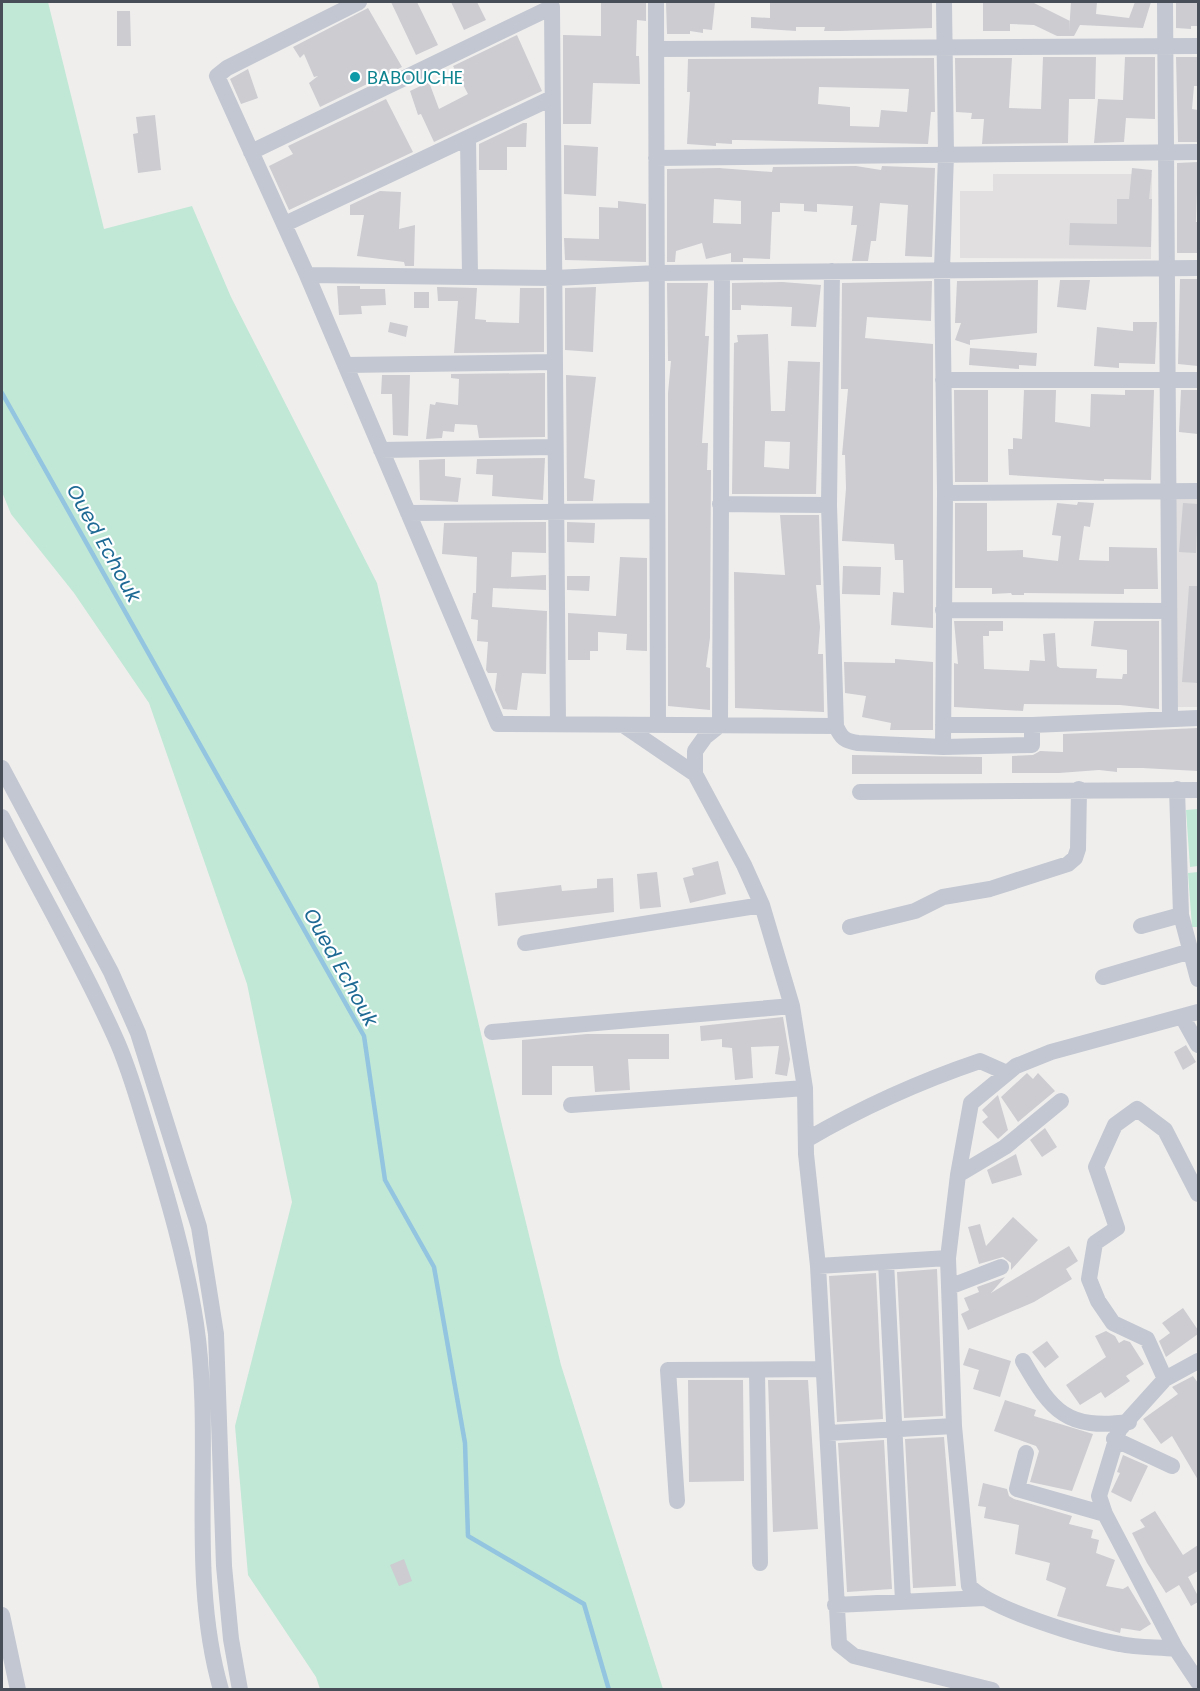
<svg xmlns="http://www.w3.org/2000/svg" width="1200" height="1691" font-family="Poppins,sans-serif">
	<style>
		.education { fill: #e1dfdf }
		.green { fill: #c1e8d6 }
		.lines { fill: none; stroke-linecap: round; stroke-linejoin: round }
		.stream { stroke: #93c4e0; stroke-width: 4.5 }
		.building { fill: #ccccd1; fill-rule: evenodd }
		.minor { stroke: #c2c7d1; stroke-width: 16 }
		.culture-dot { fill: #0f9aa8; stroke: #fff; stroke-width: 2 }
		.labels { text-anchor: middle; dominant-baseline: central; stroke-width: 4.5; stroke-linejoin: round; paint-order: stroke }
		.culture-label { font-size: 18px; fill: #0d838f; stroke: #fff; text-anchor: start }
		.water-label { font-size: 20px; font-style: italic; fill: #1e6a95; stroke: #fff }
	</style>
	<rect width="100%" height="100%" fill="#f0eeed"/>
	<!-- education -->
	<path class="education" d="M993,174h159l-1,85 -191,-1v-67h33z
		M1173,499h25v208h-25z"/>
	<!-- green -->
	<path class="green" d="M2,2h46l56,227 88,-23 39,91 146,286 125,542 59,240 102,324h-343l-4,-12 -68,-102 -13,-149 57,-224 -45,-218 -98,-281 -75,-110 -63,-79 -9,-22z
		M1198,809v57l-8,1 -4,-57z
		M1198,872v55h-6l-4,-54z"/>
	<g class="lines">
		<!-- stream -->
		<path class="stream" d="M2,393l362,643 21,144 49,87 31,176 3,93 116,68 25,86"/>
	</g>
	<!-- building -->
	<path class="building" d="M391,2h26l21,43 -22,10z
		M451,2h26l9,18 -22,10z
		M601,2h45v19l-9,-1 -1,36h3l1,28 -47,-1 -2,41h-28v-89l38,1z
		M666,2h49l-3,28 -9,-1v4l-13,-2v3h-23z
		M770,2h162v26l-92,3h-16l1,-4h-29v4l-45,-3v-11l19,1z
		M983,2h49l38,19 -1,11 2,-30h26l-1,12 33,4 6,-16h16l-8,26 -63,-3 -6,11h-17l-23,-11 -24,-1v7h-27z
		M1176,2h22v24h-7v3l-15,-1z
		M368,8l34,59 -82,40 -11,-24 9,-7 -4,1 -10,-23 -4,4 -7,-11z
		M117,11h13l1,35h-14z
		M517,35l25,56 -108,51 -13,-28 -3,1 -8,-24 19,-9 10,27 29,-15 -15,-28z
		M1043,57h53l-1,42h-26l-1,44 -86,1 2,-25h-13l1,-6 -16,-1 -1,-54h57l-3,50 32,1z
		M1125,57h30v62l-29,-1 -2,24 -30,1 4,-44 25,1z
		M1198,57v29h-4l-2,23 6,1v32h-20l-2,-85z
		M934,58l1,54h-4l-3,32 -190,-4h-6v4l-16,-1v3l-29,-2 3,-52h-3l1,-33zM819,87l90,2 -2,23 -26,-2 -2,17 -29,-1v-19l-32,-3z
		M248,69l10,29 -17,6 -11,-25z
		M386,99l27,53 -124,58 -20,-44 24,-12 -5,-8z
		M155,115l6,55 -23,3 -5,-39 5,-1 -2,-16z
		M523,123h4l-1,24h-19v23h-28v-26z
		M564,145l34,2 -2,49 -32,-2z
		M1198,162l-2,60h2v31h-21v-90z
		M856,166l25,4 1,-4 53,2 -3,89 -27,-1 3,-51 -28,-2 -4,38h-5l-3,20h-16l5,-36h-6l2,-19 -36,-2v8l-13,-1v-7l-24,-1v9h-8l-2,47 -27,-1v4h-12v-9l-25,6 -4,-16 -26,8 -1,11h-8v-93l52,-1 53,4 1,-5zM714,199l27,2v23l-28,-1z
		M1132,168l20,2 -3,29h3l-1,48 -82,-2 1,-22 47,1v-25h12z
		M380,191l21,1 -2,37 16,-4 -1,41h-9l-1,-4 -47,-6 7,-41h-14v-10z
		M618,201l28,3v58l-81,-2 -1,-22 35,1v-32l19,1z
		M1180,279h18v87l-20,-2z
		M1038,280l-1,53 -67,7v5l-15,-5 6,-17h-6l2,-42z
		M1060,280h30l-4,30 -29,-3z
		M932,281l-1,40 -64,-4 -2,21 68,6v284l-42,-3 2,-33 11,1 -1,-33h-8l-1,-16 -52,-3 4,-53 -1,-33h-3l6,-66h-7l1,-106z
		M782,282l39,3 -5,42 -25,-1 1,-19 -51,-2v5h-9v-27z
		M667,283h41l-3,53h4l-7,107h6l-1,27h4l-1,168 -4,29 4,1v42l-42,-4v-313l3,-32h-3z
		M337,286h23v3h25l1,16 -25,1 1,8 -23,1z
		M437,287l40,1 -2,31 11,1v2l33,1 1,-35h24v64l-90,1 4,-52h-20z
		M596,287l-3,65 -28,-2v-62z
		M414,292h15v16h-15z
		M390,322l18,4 -2,11 -18,-5z
		M1133,322h24l-2,42 -36,-1v5l-25,-2 3,-39 36,4z
		M768,334l3,77h14l3,-50 32,1 -4,132h-84l2,-151 4,-1 -1,-7zM765,441l25,1 -1,27 -25,-2z
		M970,348l67,5 -1,13 -17,-1v4l-50,-4z
		M545,373v64l-66,1 -2,-13 -22,-1 -1,8 -11,-1 -1,7 -16,1 4,-35 5,1 1,-3 22,3 1,-26 -8,-1v-4z
		M382,375h28l-2,61 -15,-1 -1,-41h-11z
		M566,375l30,2 -12,101 11,2 -2,21h-26z
		M954,390h34v92h-33z
		M1024,390h32l-1,32 35,5 1,-33 34,1v-5h29l-3,90 -47,-1v2l-95,-6 -1,-26h5v-11l9,1z
		M1181,390h17v44l-19,-2z
		M545,458l-2,42 -51,-4 1,-21 -17,-1 1,-15z
		M445,459v17l16,2 -3,24 -38,-2 -1,-40z
		M1078,502l16,1 -4,24 -6,-1 -5,34 30,1v-14l48,1 1,41h-34v5l-100,-1v2h-12l-1,-2 -19,1v-6h-37v-85h32v48l36,-1v7l35,4 3,-25 -9,-1 5,-32 20,2z
		M1183,503l15,1 -2,49 -17,-1z
		M780,515h39l2,70h-5l4,42 -2,27h5l1,58 -89,-4 -1,-136 51,3z
		M546,522v31l-34,-1 -1,25 35,-2v15l-53,-2 -1,19 55,4 -1,63 -24,-1 -5,37 -14,-1 -8,-19 2,-17h-9l-2,-3 2,-28 -11,-1 1,-21 -7,-1 2,-26h3l1,-36 -35,-3 2,-31z
		M567,522l28,1 -1,20 -27,-1z
		M620,557l27,1v93l-21,-1 1,-16 -29,-2v19h-8v9h-22v-47l48,3z
		M843,566l38,1 -1,28 -38,-1z
		M567,576h23l-1,15 -22,-1z
		M1189,586h9v97l-16,-1z
		M954,621h49v10h-14v5h-6l1,33 45,2 1,-11 15,1 -2,-27 12,-1 2,33 3,2 37,1 -1,9 26,1 1,-5h4v-24l-36,-4 3,-25h65v88l-39,-4 -96,-1 -1,7 -69,-4v-44l4,1z
		M895,659l38,3v68h-43l1,-7 -29,-6 4,-21 -21,-3 -1,-31 51,1z
		M1198,728v43l-56,-3h-25v4l-18,-2 -40,3h-47v-17l21,-1 7,-4 23,1v-18z
		M852,755l130,2v17h-130z
		M718,861l8,33 -36,9 -7,-25 11,-3 -2,-7z
		M657,872l4,35 -21,2 -3,-35z
		M613,878l1,34 -116,14 -3,-33 66,-8 1,6 35,-3v-9z
		M783,1017l7,42 -3,17 -12,-2 4,-28 -28,1 2,31 -18,2 -3,-32 -10,-1v-8l-21,2 -1,-15z
		M587,1034h82v25h-41l2,31 -35,2 -2,-26h-41v29h-30v-55z
		M1186,1045l10,17 -13,8 -9,-18z
		M1027,1073l6,6 5,-6 17,18 -37,31 -17,-25z
		M998,1095l10,35 -10,9 -16,-17 6,-5 -6,-7z
		M1045,1128l12,19 -15,10 -12,-17z
		M1016,1154l6,21 -30,9 -5,-14z
		M1013,1217l25,23 -27,30v-7l-8,-6 -24,7 -11,-37 12,-3 6,22z
		M1069,1246l9,15 -12,8 6,10 -38,23 -66,28 -7,-16 8,-4 -5,-12 15,-6 -2,-5 28,-10 -14,16z
		M937,1269l6,147 -39,2 -7,-146z
		M876,1273l7,146 -46,3 -8,-146z
		M1183,1308l15,22v4l-32,23 -7,-16 11,-8 -8,-10z
		M1106,1331l9,5 4,7 5,-3 6,2 14,22 -18,12 4,5 -25,17 -4,-6 -21,13 -14,-20 40,-28 -11,-21z
		M1047,1341l12,16 -14,11 -13,-16z
		M969,1348l42,13 -11,36 -27,-8 6,-19 -16,-5z
		M1193,1376l5,7v97l-26,-44 -11,8 -18,-25 35,-25 -6,-7z
		M688,1380h55l1,101 -55,1z
		M768,1380h40l10,149 -45,3z
		M1005,1400l31,10 -2,6 59,18 -21,57 -42,-9 9,-31 -3,-5 -42,-15z
		M944,1437l12,149 -43,2 -8,-149z
		M884,1440l8,149 -45,3 -9,-149z
		M1123,1455l25,11 -17,36 -20,-10 9,-19 -3,-1z
		M983,1483l24,6 2,7 5,3 58,17 -3,8 24,6 -2,8 8,2 -3,13 19,7 -9,26 17,3 5,-3 23,38 -11,7 -19,-3 -1,5 -63,-17 9,-28 -20,-8 4,-17 -35,-9 4,-29 -35,-7 2,-11 -8,-1z
		M1155,1511l28,44 15,-10v26l-10,6 10,19v6l-7,4 -12,-21 -13,8 -19,-30 -15,-30 13,-6 -5,-7z
		M404,1559l8,22 -13,5 -9,-21z"/>
	<g class="lines">
		<!-- minor -->
		<path class="minor" d="M359,2l-132,66 -10,8 90,199 191,449 338,2
			M656,2l2,723
			M1165,2l5,716
			M656,49l542,-3
			M468,138l2,138
			M251,152l301,-145 6,717
			M656,158l542,-6
			M285,224l267,-126
			M832,271l-3,234 7,221c5,12 9,15 22,17l85,4 89,-2v-20l166,-7
			M722,273l-2,452 -15,12 -10,14v23l49,91 18,40 30,101 13,82 1,66 12,112 21,378 15,12 138,34
			M307,275l248,3 102,-5 541,-5
			M345,365l209,-3
			M943,380h255
			M381,450l173,-3
			M945,493l253,-2
			M720,504l109,1
			M408,513l249,-2
			M943,610l226,1
			M623,725l72,49
			M943,725h89
			M943,747l2,-254 -3,-224 4,-114 -2,-153
			M2,768l109,204 27,61 61,194 17,107 8,232 7,73 9,51
			M1177,789l4,126
			M860,792l338,-2
			M2,817c37,73 79,144 113,220 14,30 23,64 33,96 19,62 38,126 48,191 18,120 -9,248 25,366
			M1141,926l40,-11 17,64
			M850,927l65,-16 28,-14 47,-8 78,-25 7,-6 3,-9 1,-60
			M525,943l237,-38
			M1103,977l88,-26
			M1198,1012l-147,40 -35,14 -45,37 -13,72 -10,83 6,168 15,160c23,24 117,52 151,58 18,4 38,3 56,5l22,33
			M1183,1018l15,27
			M492,1032l300,-26
			M571,1105l234,-17
			M806,1140c55,-32 112,-58 174,-79l27,12
			M958,1175l47,-28 56,-46
			M886,1262l17,339
			M818,1266l130,-8
			M949,1287l52,-20
			M1023,1361c29,51 44,69 106,61
			M757,1370l3,193
			M1165,1379l-18,-40 -34,-16 -15,-22 -9,-22 6,-36 22,-15 -21,-61 19,-42 22,-16 28,21 33,64
			M828,1433l126,-7
			M1114,1439l58,27
			M1026,1453l-9,36 88,25
			M677,1501l-9,-131 155,-1
			M835,1605l149,-7
			M2,1615l16,75
			M1176,1649l-71,-135 -6,-18 20,-66 46,-51 33,-18"/>
	</g>
	<!-- markers -->
	<circle class="culture-dot" cx="355" cy="77" r="6"/>
	<g class="labels">
		<!-- culture labels -->
		<g class="culture-label">
			<text x="367" y="77">BABOUCHE</text>
		</g>
		<!-- water labels -->
		<g class="water-label">
			<text transform="translate(104 543) rotate(61)">Oued Echouk</text>
			<text transform="translate(341 967) rotate(61)">Oued Echouk</text>
		</g>
	</g>
	<!-- border -->
	<rect width="1200" height="1691" fill="none" stroke="#484e58" stroke-width="6"/>
</svg>
